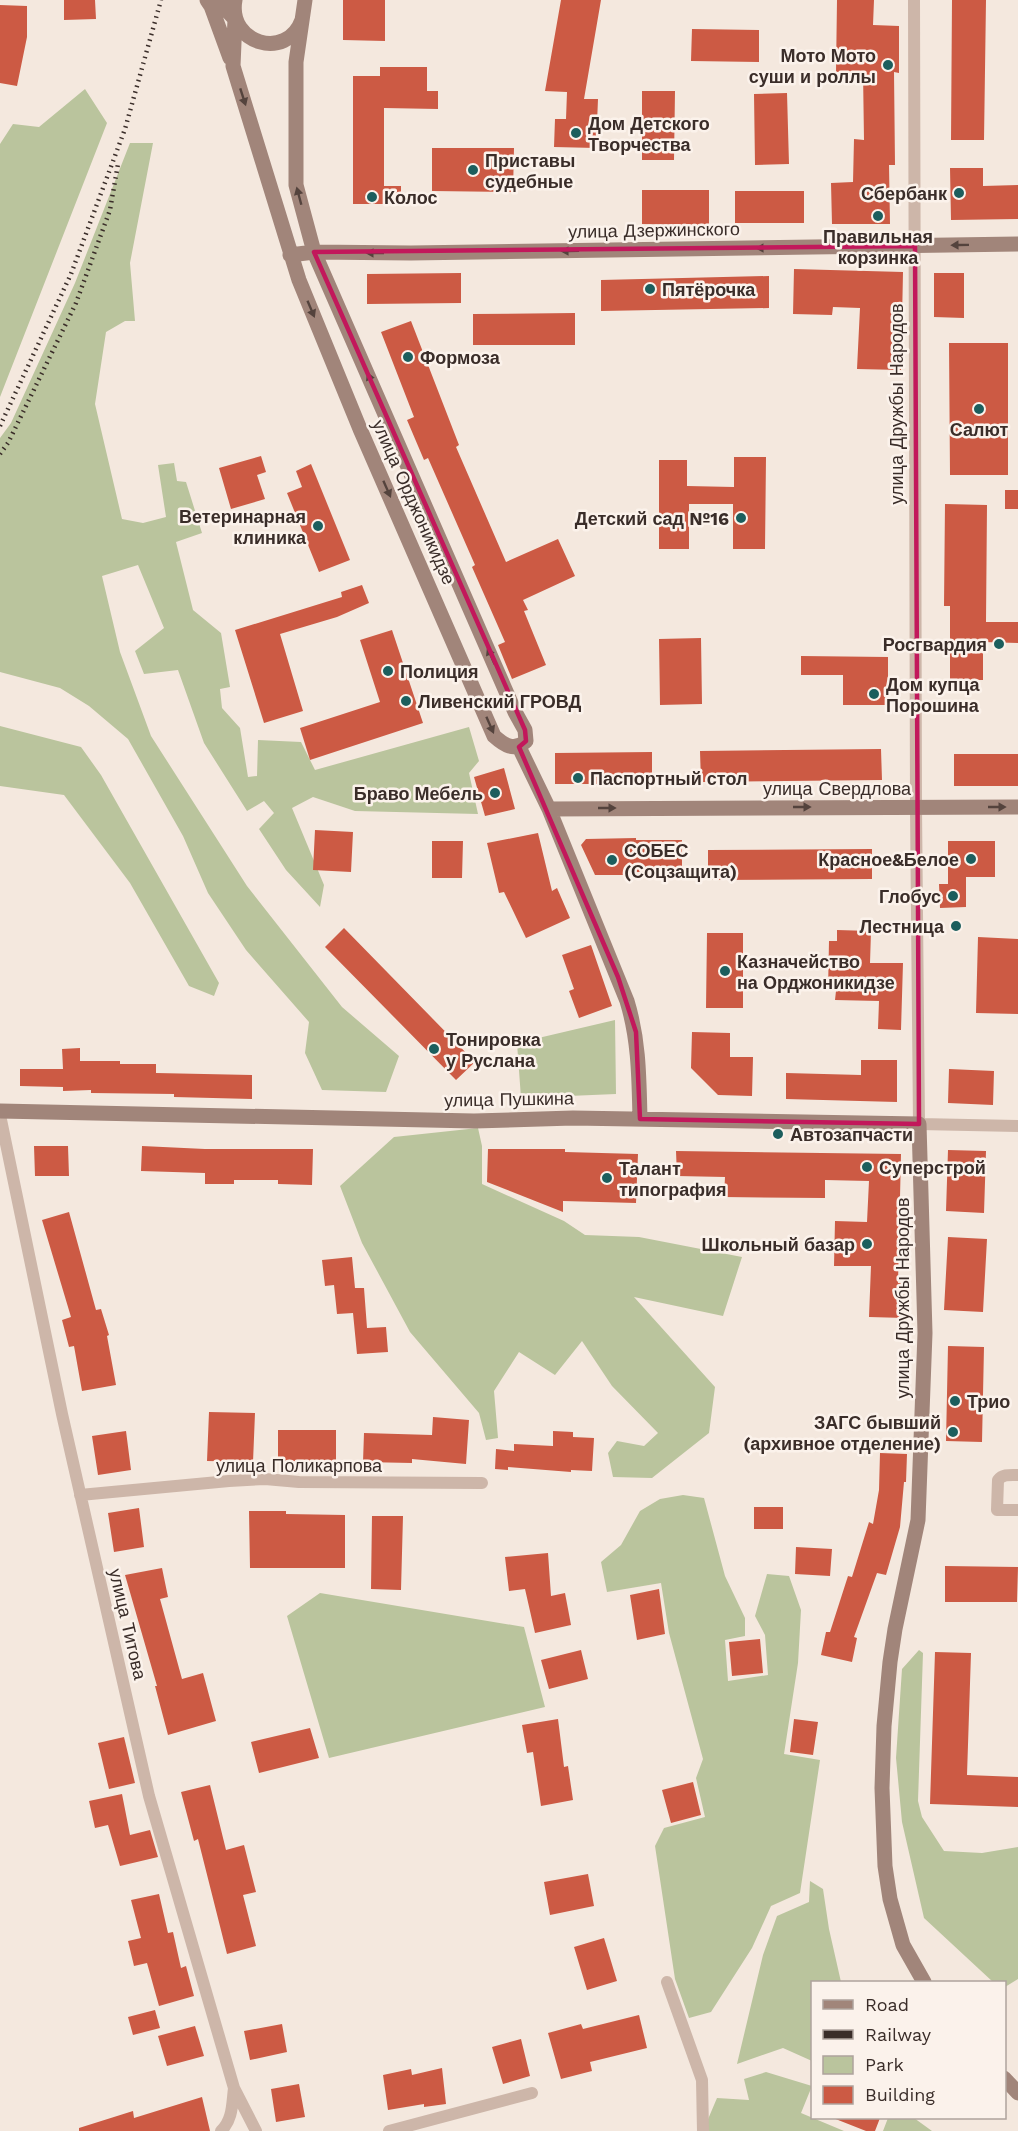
<svg xmlns="http://www.w3.org/2000/svg" width="1018" height="2131" font-family="'Work Sans',sans-serif">
	<style>
		.green { fill: #bac49d }
		.building { fill: #cc5a44 }
		.lines { fill: none; stroke-linecap: round; stroke-linejoin: round }
		.street { stroke: #cdb6a9; stroke-width: 12 }
		.secondary { stroke: #a1857a; stroke-width: 15 }
		.rail { stroke: #3a2d29; stroke-width: 4.5; stroke-dasharray: 1.5 4.5; stroke-linecap: butt }
		.oneway { fill: #54433d }
		.marked { fill: none; stroke: #c2185b; stroke-width: 4.5; stroke-linejoin: round }
		.poi-dot { fill: #1c5e5d; stroke: #fbf2eb; stroke-width: 2 }
		.labels { text-anchor: middle; dominant-baseline: central; stroke-width: 5; stroke-linejoin: round; paint-order: stroke }
		.poi-label { font-size: 18px; font-weight: bold; fill: #3a2d29; stroke: #fbf2eb; text-anchor: start }
		.street-label { font-size: 18px; fill: #3a2d29; stroke: #fbf2eb }
	</style>
	<rect width="100%" height="100%" fill="#f4e8de"/>
	<!-- green -->
	<path class="green" d="M85,89l22,34 -107,274v-253l13,-20 26,3z
		M130,143h23l-23,120 5,58h-10l-19,11 -11,72 27,115 21,4 23,-6 -8,-52 16,-2 3,18 9,1 16,51 -26,9 17,68 28,23 9,54 -10,2 2,19 18,20 8,49 9,-1 1,-36 43,2 14,28 154,-43 10,34 -10,12 9,41 -123,-3 -42,-14 -21,11 32,77 -4,22 -34,-37 -27,-41 15,-16 -10,-12 -17,10 -43,-68 -26,-73 -34,4 -9,-23 29,-23 -26,-63 -36,11 18,76 31,84 96,150 95,121 57,49 -13,36 -64,-2 -17,-37 4,-31 -63,-72 -38,-57 -25,-57 -55,-97 -39,-33 -29,-18 -60,-16v-234l11,-15 64,-140z
		M0,726l81,21 20,28 118,208 -5,13 -25,-10 -59,-103 -66,-88 -64,-9z
		M615,1020l1,74 -95,4 -4,-55z
		M478,1128l4,18v38l82,37 21,14 54,2 103,20 -19,59 -89,-19 81,90 -6,46 -57,45 -39,-1 -5,-24 9,-12 27,5 14,-13 -46,-47 -30,-45 -27,34 -36,-23 -25,39 4,47 -12,2 -7,-27 -69,-81 -48,-89 -22,-57 54,-49z
		M683,1495l21,3 21,78 20,42v18l-20,4 3,41 40,-6 -3,-40 -10,-19 12,-42 22,2 12,34 -3,53 -14,91 36,6 -20,133 -29,13 -19,42 -41,64 -22,6 -14,-39 -20,-133 9,-18 41,-11 -9,-39 7,-19 -34,-126 -8,-50 -54,9 -6,-30 20,-17 19,-34 20,-12z
		M320,1593l204,34 21,80 -216,51 -42,-142z
		M919,1650l4,3 -5,148 4,16 22,34 38,2 36,-6v132l-13,8 -1,-5h-11l-69,-64 -22,-96 -6,-64 6,-89z
		M810,1881l13,8 6,40 12,53h-29v79l-29,-13 -46,16 26,-109 14,-39 32,-14z
		M766,2072l46,14 -11,27 43,18h-141l14,-33 32,2 -5,-21z
		M888,2118h26l18,13h-49z"/>
	<!-- building -->
	<path class="building" d="M64,0h31l1,19 -32,1z
		M343,0h42v41l-42,-1z
		M561,0h40l-17,99h14l-2,49 -42,-1 1,-28h11l1,-27 -22,-1z
		M837,0h37l-1,25 26,1v47l-5,-1 1,93h-6l1,59h-58l-1,-41 22,-1 1,-43 10,1 -1,-68h-27z
		M952,0h34l-2,140h-33z
		M0,5l27,1v31l-10,49 -17,-3z
		M692,29l67,1v32l-68,-1z
		M380,67h47v24h11v18l-54,-1v78h17v18h-48v-128h27z
		M642,91h33l-1,69h-32z
		M787,93l2,71 -34,1 -1,-71z
		M432,148h82l-1,44 -81,-1z
		M950,168h33v18l35,-1v34l-67,1z
		M642,190h67v35l-67,-1z
		M735,191h69v32h-69z
		M794,269l109,3 -2,98 -44,-1 3,-61 -27,-1 -1,8 -39,-1z
		M461,273v30l-94,1v-30z
		M934,273h30v45l-30,-1z
		M769,276v32l-168,3v-31z
		M575,313v32h-102v-31z
		M411,321l48,124 -3,2 50,115 52,-23 17,37 -52,24 5,10 -4,1 22,54 -34,14 -14,-34 7,-3 -33,-75 3,-2 -47,-107 -4,2 -17,-40 7,-3 -33,-85z
		M949,343h59v132h-58z
		M261,456l5,16 -9,3 8,24 -34,10 -12,-41z
		M734,457h32l-1,92h-32v-45h-44v45h-30v-89h28v26l47,1z
		M311,464l39,96 -31,12 -32,-79 15,-6 -6,-16z
		M1005,490h13v19h-13z
		M945,504l42,1 -1,117h32v21l-35,-1v38h-33v-74h-6z
		M362,585l7,18 -32,14 -57,17 23,77 -39,12 -29,-93 107,-33 -1,-5z
		M392,630l31,93 -113,37 -10,-32 80,-26 -20,-62z
		M701,638l1,66 -42,1 -1,-66z
		M801,656l87,1v48h-45v-30h-42z
		M881,749l1,31 -181,2 -1,-31z
		M652,752v32h-97v-31z
		M954,754h64v32h-64z
		M504,768l11,41 -30,7 -11,-39z
		M315,830l38,2 -2,40 -38,-2z
		M538,833l14,58 5,-3 13,30 -44,20 -22,-46 -5,1 -12,-50z
		M636,838v2h46v32h-46v3h-41l-14,-30 5,-6z
		M432,841h31l-1,37h-30z
		M948,841h47v36h-29v30l-26,1 -1,-24h9z
		M872,849v30l-164,1v-30z
		M344,928l131,134 -19,18 -131,-133z
		M837,930l34,1 -1,32h33l-2,67 -23,-1 1,-28 -44,-1 1,-9h-8l1,-50h8z
		M707,933h36v75h-37z
		M978,937l40,2v75l-42,-1z
		M591,945l21,61 -33,12 -10,-27 5,-2 -12,-34z
		M692,1032l38,1v24h23l-1,39 -34,-1 -27,-27z
		M80,1048v13h40v3h36v9l96,2v24l-78,-2v-3l-83,-1v-3l-28,1v-4l-43,-1v-17h43l-1,-20z
		M861,1060h36v42l-111,-3v-26l75,2z
		M949,1069l45,2 -1,34 -45,-2z
		M34,1146h34l1,30h-34z
		M142,1146l63,3h108l-1,36 -34,-1v-4h-44v4h-29v-11l-64,-2z
		M488,1149h77v3l73,2 -2,49 -73,-2v11l-76,-30z
		M948,1150l38,1 -2,62 -38,-2z
		M676,1151l225,3 -3,129 8,1 -1,34 -36,-1 2,-51h-37l1,-45 32,1 2,-41 -44,-1v18l-101,-1 1,-20 -48,-1z
		M69,1212l27,98 5,-1 8,26 -2,1 9,49 -34,6 -8,-45 -5,1 -7,-27 9,-3 -29,-97z
		M948,1237l39,2 -4,73 -39,-2z
		M352,1257l3,31h9l3,40 19,-1 2,25 -31,2 -4,-41 -16,1 -3,-29 -9,1 -3,-26z
		M948,1346l36,1 -2,95 -36,-1z
		M209,1412l46,1 -2,49 -46,-1z
		M433,1417l36,3 -3,44 -54,-5v4l-49,-1 1,-29 68,2z
		M278,1430h58v32l-58,-1z
		M126,1431l5,39 -33,5 -6,-39z
		M553,1431l20,1v5l21,1 -2,33 -21,-1v2l-63,-5v3l-13,-1 1,-20 18,2v-7l39,2z
		M880,1453l27,1 -1,28h-2l-4,45 -14,48 -9,-2 -23,64 3,1 -5,24 -31,-7 5,-23h4l18,-56 4,1 17,-55 4,2 6,-34z
		M754,1507h29v22h-29z
		M139,1508l5,39 -30,5 -6,-39z
		M249,1511h37v3l59,1v53h-95z
		M372,1516h31l-2,74 -30,-1z
		M796,1547l36,2 -2,27 -35,-2z
		M548,1553l3,43 14,-3 6,32 -36,8 -10,-44 -16,2 -4,-34z
		M945,1566l73,1 -1,35h-72z
		M162,1568l6,29 -8,2 22,80 21,-6 13,48 -48,14 -13,-49h2l-32,-111z
		M659,1589l6,45 -28,6 -7,-45z
		M760,1639l3,34 -31,3 -3,-34z
		M581,1650l7,29 -39,10 -8,-29z
		M935,1652l36,1 -4,122 51,2v30l-88,-3z
		M558,1719l6,48 4,-1 5,34 -32,6 -8,-54 -6,1 -5,-28z
		M794,1719l24,3 -5,33 -23,-3z
		M310,1728l9,30 -60,15 -8,-31z
		M124,1737l11,46 -26,6 -11,-46z
		M693,1782l8,33 -30,8 -9,-33z
		M210,1785l16,65 18,-5 12,47 -13,3 13,51 -29,8 -29,-115 -4,2 -13,-49z
		M122,1794l8,41 20,-5 8,27 -38,9 -12,-41 -13,3 -6,-27z
		M588,1874l6,32 -44,9 -6,-33z
		M159,1894l9,39 5,-1 8,36 5,-2 8,30 -35,10 -12,-43 -13,3 -6,-25 13,-3 -10,-38z
		M604,1938l13,43 -30,9 -13,-43z
		M155,2010l5,18 -27,7 -5,-18z
		M639,2015l8,33 -57,14 2,9 -31,8 -13,-46 33,-9 2,5z
		M282,2024l5,28 -37,8 -6,-29z
		M195,2026l9,30 -37,10 -9,-30z
		M521,2039l9,37 -27,8 -11,-37z
		M442,2068l4,36 -22,3v-3l-36,6 -5,-35 28,-6 1,6z
		M299,2084l6,33 -29,5 -5,-33z
		M202,2097l8,34h-131v-3l54,-17 1,7z
		M833,2118h47l-5,13h-9z"/>
	<g class="lines">
		<!-- street -->
		<path class="street" d="M914,0l2,807 3,317 99,2
			M0,1115l62,299 87,382 85,292 22,43
			M1018,1475c-8,0 -15,-1 -20,5l-1,30h21
			M80,1495l149,-14 36,-2 34,3 183,1
			M667,1982l35,98 1,51
			M221,2131c12,-11 11,-28 13,-43
			M389,2131l143,-38"/>
		<!-- secondary -->
		<path class="secondary" d="M207,0l4,6 19,52
			M217,0l18,19 -2,47 66,214 61,149 134,307c10,9 20,16 32,5l-1,-11 -10,-18 -201,-460 -18,-67v-123l9,-62
			M235,0c-8,44 52,61 67,20
			M290,255l24,-3 97,1 607,-9
			M519,747l30,62 78,192c12,39 12,77 13,118
			M549,809l469,-2
			M0,1111l474,10 99,-3 346,6 6,209 -7,187 -23,109 -5,33 -6,64 -2,62 3,78 5,33 13,46 21,37
			M1004,2078l14,15"/>
		<!-- rail -->
		<path class="rail" d="M0,426l71,-152 54,-145 36,-129
			M0,454l8,-11 68,-140 34,-93 8,-46"/>
	</g>
	<!-- one-way arrows -->
	<defs><path id="oneway-solid" d="M-6-.8H1V-3.2L6.5 0L1 3.2V.8H-6Z" transform="scale(1.5)"/></defs>
	<g class="oneway">
		<use href="#oneway-solid" transform="translate(243 97) rotate(72)"/>
		<use href="#oneway-solid" transform="translate(299 196) rotate(-105)"/>
		<use href="#oneway-solid" transform="translate(960 245) rotate(179)"/>
		<use href="#oneway-solid" transform="translate(765 248) rotate(179)"/>
		<use href="#oneway-solid" transform="translate(570 251) rotate(179)"/>
		<use href="#oneway-solid" transform="translate(375 253) rotate(-180)"/>
		<use href="#oneway-solid" transform="translate(311 309) rotate(67)"/>
		<use href="#oneway-solid" transform="translate(371 381) rotate(-114)"/>
		<use href="#oneway-solid" transform="translate(387 489) rotate(66)"/>
		<use href="#oneway-solid" transform="translate(491 656) rotate(-114)"/>
		<use href="#oneway-solid" transform="translate(490 725) rotate(66)"/>
		<use href="#oneway-solid" transform="translate(802 807)"/>
		<use href="#oneway-solid" transform="translate(997 807)"/>
		<use href="#oneway-solid" transform="translate(607 808)"/>
	</g>
	<!-- marked area -->
	<path class="marked" d="M915,246l4,878 -279,-5 -4,-87 -18,-55 -99,-230 7,-6 -1,-11 -211,-478z"/>
	<!-- markers -->
	<g class="poi-dot">
		<circle cx="888" cy="65" r="6"/>
		<circle cx="576" cy="133" r="6"/>
		<circle cx="473" cy="170" r="6"/>
		<circle cx="959" cy="193" r="6"/>
		<circle cx="372" cy="197" r="6"/>
		<circle cx="878" cy="216" r="6"/>
		<circle cx="650" cy="289" r="6"/>
		<circle cx="408" cy="357" r="6"/>
		<circle cx="979" cy="409" r="6"/>
		<circle cx="741" cy="518" r="6"/>
		<circle cx="318" cy="526" r="6"/>
		<circle cx="999" cy="644" r="6"/>
		<circle cx="388" cy="671" r="6"/>
		<circle cx="874" cy="694" r="6"/>
		<circle cx="406" cy="701" r="6"/>
		<circle cx="578" cy="778" r="6"/>
		<circle cx="495" cy="793" r="6"/>
		<circle cx="971" cy="859" r="6"/>
		<circle cx="612" cy="860" r="6"/>
		<circle cx="953" cy="896" r="6"/>
		<circle cx="956" cy="926" r="6"/>
		<circle cx="725" cy="971" r="6"/>
		<circle cx="434" cy="1049" r="6"/>
		<circle cx="778" cy="1134" r="6"/>
		<circle cx="867" cy="1167" r="6"/>
		<circle cx="607" cy="1178" r="6"/>
		<circle cx="867" cy="1244" r="6"/>
		<circle cx="955" cy="1401" r="6"/>
		<circle cx="953" cy="1432" r="6"/>
	</g>
	<g class="labels">
		<!-- poi labels -->
		<g class="poi-label">
			<text x="876" y="55" text-anchor="end">Мото Мото<tspan x="876" dy="21">суши и роллы</tspan></text>
			<text x="588" y="123">Дом Детского<tspan x="588" dy="21">Творчества</tspan></text>
			<text x="485" y="160">Приставы<tspan x="485" dy="21">судебные</tspan></text>
			<text x="947" y="193" text-anchor="end">Сбербанк</text>
			<text x="384" y="197">Колос</text>
			<text x="878" y="236" text-anchor="middle">Правильная<tspan x="878" dy="21">корзинка</tspan></text>
			<text x="662" y="289">Пятёрочка</text>
			<text x="420" y="357">Формоза</text>
			<text x="979" y="429" text-anchor="middle">Салют</text>
			<text x="306" y="516" text-anchor="end">Ветеринарная<tspan x="306" dy="21">клиника</tspan></text>
			<text x="729" y="518" text-anchor="end">Детский сад №16</text>
			<text x="987" y="644" text-anchor="end">Росгвардия</text>
			<text x="400" y="671">Полиция</text>
			<text x="886" y="684">Дом купца<tspan x="886" dy="21">Порошина</tspan></text>
			<text x="418" y="701">Ливенский ГРОВД</text>
			<text x="590" y="778">Паспортный стол</text>
			<text x="483" y="793" text-anchor="end">Браво Мебель</text>
			<text x="624" y="850">СОБЕС<tspan x="624" dy="21">(Соцзащита)</tspan></text>
			<text x="959" y="859" text-anchor="end">Красное&amp;Белое</text>
			<text x="941" y="896" text-anchor="end">Глобус</text>
			<text x="944" y="926" text-anchor="end">Лестница</text>
			<text x="737" y="961">Казначейство<tspan x="737" dy="21">на Орджоникидзе</tspan></text>
			<text x="446" y="1039">Тонировка<tspan x="446" dy="21">у Руслана</tspan></text>
			<text x="790" y="1134">Автозапчасти</text>
			<text x="879" y="1167">Суперстрой</text>
			<text x="619" y="1168">Талант<tspan x="619" dy="21">типография</tspan></text>
			<text x="855" y="1244" text-anchor="end">Школьный базар</text>
			<text x="967" y="1401">Трио</text>
			<text x="941" y="1422" text-anchor="end">ЗАГС бывший<tspan x="941" dy="21">(архивное отделение)</tspan></text>
		</g>
		<!-- street labels -->
		<g class="street-label">
			<text transform="translate(654 230) rotate(-1)">улица Дзержинского</text>
			<text transform="translate(896 404) rotate(-90)">улица Дружбы Народов</text>
			<text transform="translate(414 502) rotate(66)">улица Орджоникидзе</text>
			<text x="837" y="788">улица Свердлова</text>
			<text transform="translate(509 1099) rotate(-1)">улица Пушкина</text>
			<text transform="translate(902 1298) rotate(-90)">улица Дружбы Народов</text>
			<text x="299" y="1465">улица Поликарпова</text>
			<text transform="translate(128 1624) rotate(77)">улица Титова</text>
		</g>
	</g>
	<!-- legend -->
	<rect x="811" y="1981" width="195" height="138" fill="#fbf2eb" stroke="#aea39d" stroke-width="1.5"/>
	<rect x="823" y="2000" width="30" height="9" fill="#a1857a" stroke="#aea39d" stroke-width="1.5"/>
	<text x="865" y="2011" font-size="18" fill="#3a2d29">Road</text>
	<rect x="823" y="2030" width="30" height="9" fill="#3a2d29" stroke="#aea39d" stroke-width="1.5"/>
	<text x="865" y="2041" font-size="18" fill="#3a2d29">Railway</text>
	<rect x="823" y="2056" width="30" height="18" fill="#bac49d" stroke="#aea39d" stroke-width="1.5"/>
	<text x="865" y="2071" font-size="18" fill="#3a2d29">Park</text>
	<rect x="823" y="2086" width="30" height="18" fill="#cc5a44" stroke="#aea39d" stroke-width="1.5"/>
	<text x="865" y="2101" font-size="18" fill="#3a2d29">Building</text>
</svg>
